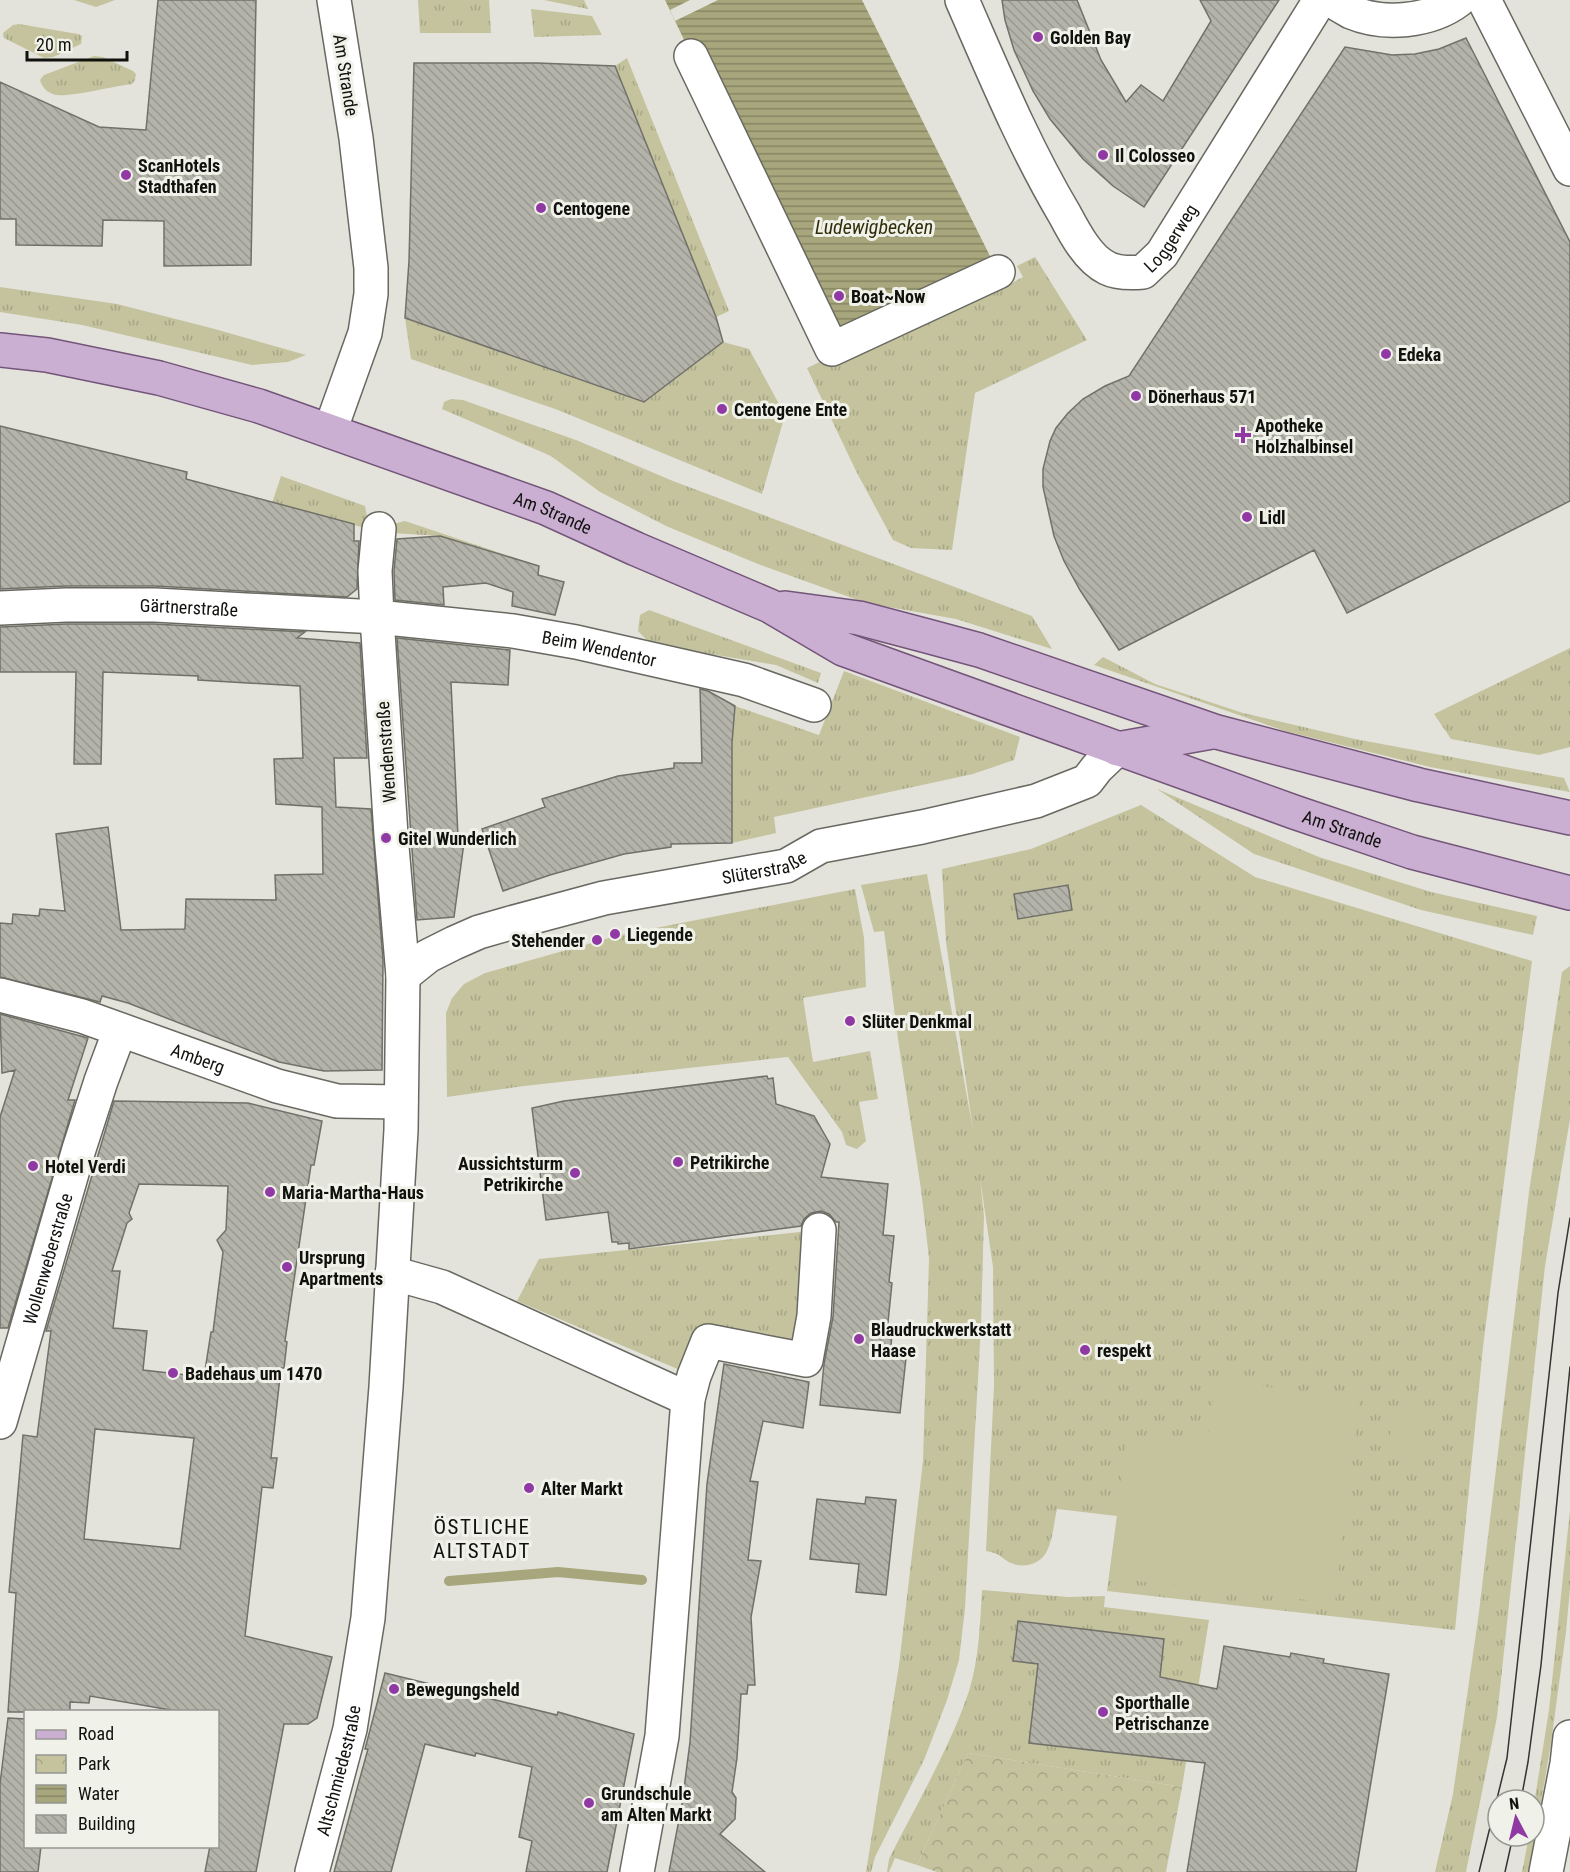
<svg xmlns="http://www.w3.org/2000/svg" width="1570" height="1872" font-family="'Roboto Condensed',sans-serif">
	<style>
		.grass { fill: url(#grass-tufts) }
		.park { fill: url(#park-crowns) }
		.garden { fill: #c4c39e }
		.water { fill: url(#water-rules) }
		.pier { fill: #e3e3db }
		.lines { fill: none; stroke-linecap: round; stroke-linejoin: round }
		.stream { stroke: #a7a67c; stroke-width: 10 }
		.building { fill: url(#building-back-hatch); stroke: #71716a; stroke-width: 1.5; fill-rule: evenodd }
		.street-casing { stroke: #696962; stroke-width: 36 }
		.primary-casing { stroke: #73557a; stroke-width: 36 }
		.street { stroke: #fff; stroke-width: 33 }
		.primary { stroke: #cbafd2; stroke-width: 33 }
		.tram { stroke: #343430; stroke-width: 1.5 }
		.poi-dot { fill: #9039a5; stroke: #f0f1e8; stroke-width: 2 }
		.labels { text-anchor: middle; dominant-baseline: central; stroke-width: 6; stroke-linejoin: round; paint-order: stroke }
		.poi-label { font-size: 18px; font-weight: bold; fill: #11110e; stroke: #f0f1e8; text-anchor: start }
		.street-label { font-size: 18px; fill: #11110e; stroke: #f0f1e8 }
		.water-label { font-size: 20px; font-style: italic; fill: #302e0a; stroke: #f0f1e8 }
		.quarter-label { font-size: 21px; letter-spacing: 1.5px; fill: #11110e; stroke: #f0f1e8 }
	</style>
	<defs>
		<pattern id="grass-tufts" width="24" height="20" patternUnits="userSpaceOnUse" patternTransform="scale(1.5)"><rect width="24" height="20" fill="#c4c39e"/><path d="M3 7l-1-3M5 7V3M7 7l1-3M15 17l-1-3M17 17v-4M19 17l1-3" fill="none" stroke="#a7a687"/></pattern>
		<pattern id="park-crowns" width="20" height="18" patternUnits="userSpaceOnUse" patternTransform="scale(1.5)"><rect width="20" height="18" fill="#c4c39e"/><path d="M2 6a3 3 0 1 1 6 0M12 15a3 3 0 1 1 6 0" fill="none" stroke="#a7a687"/></pattern>
		<pattern id="water-rules" width="6" height="5" patternUnits="userSpaceOnUse" patternTransform="scale(1.5)"><rect width="6" height="5" fill="#a7a67c"/><path d="M0 2.5h6" fill="none" stroke="#878664"/></pattern>
		<pattern id="building-back-hatch" width="6" height="6" patternUnits="userSpaceOnUse" patternTransform="scale(1.5)"><rect width="6" height="6" fill="#b3b3aa"/><path d="M-1 5l2 2M0 0l6 6M5-1l2 2" fill="none" stroke="#999991"/></pattern>
	</defs>
	<rect width="100%" height="100%" fill="#e3e3db"/>
	<!-- grass -->
	<path class="grass" d="M74,0h41l-19,7z
		M418,0h71l2,33h-71z
		M544,0h40l4,9z
		M531,9l61,7 10,19 -68,2z
		M19,24l59,10 4,2 -1,8 -28,13 -9,1 -40,-20 -1,-5 10,-8z
		M94,56l9,1 30,14 3,3 -1,6 -3,4c-18,2 -60,13 -75,11 -8,-1 -15,-7 -17,-15l4,-5z
		M627,58l102,253 -13,6 -101,-251z
		M1035,257l52,83 -112,53 -23,157 -41,-2 -18,-8 -37,-69 -49,-103 182,-87 6,11 28,-15 -6,-11z
		M0,287l117,17 94,24 95,27 -18,7 -36,3 -170,-40 -82,-13z
		M405,318l239,84 79,-60 26,7 36,66 -23,79 -204,-84 -147,-51z
		M451,399l12,1 113,40 97,41 359,135 20,33 -96,-30 -90,-16 -108,-39 -92,-38 -66,-34 -49,-36 -109,-47 2,-7z
		M281,476l84,30 3,16 -3,6 -93,-25z
		M405,521l134,45 -99,-30 -48,-3 1,-9z
		M649,610l172,63 -3,10 -42,-18 -125,-21 -13,-13 2,-16z
		M1570,648v99l-31,8 -88,-16 -17,-25z
		M1103,657l52,27 88,29 112,26 209,39 6,14 -140,-25 -145,-36 -191,-66z
		M844,671l176,66 -6,23 -41,14 -199,43 2,16 -44,10v-100l3,-37 84,29z
		M1157,789l162,68 112,35 106,24 -4,19 -112,-25 -167,-56z
		M1141,805l114,72 277,84 -49,386 -28,283 -348,-39 10,-75 -60,-7c-3,13 -4,30 -10,42 -6,13 -24,18 -36,12 -12,-6 -9,-9 -25,-12l8,-165 -1,-119 -13,-89 4,38 -3,110 -16,282 -6,52 -12,40 -23,60 -49,97 -4,15h-5l33,-207 24,-204 6,-203 -8,-69 -22,-143 -15,-115 -10,1 -13,-47 66,-11 46,256 -27,-188 -4,-73 89,-20z
		M855,889l9,49 2,49 -63,11 10,64 57,-11 8,48 -19,3 7,39 -9,8 -11,-4 -4,-13 -54,-75 -264,29 -77,11 -1,-84 6,-15 12,-14 21,-11 135,-38z
		M1570,966v153l-25,147 -48,451 -31,155h-31l18,-78 26,-182 50,-420 33,-220z
		M819,1230l-13,130 -97,-19 -15,35 -177,-75 22,-42z
		M1570,1510v79l-4,43 -15,111 -21,125 -1,4h-7l7,-36h5v-32l15,-94z
		M982,1590l86,7 37,-1 -1,11 105,13 -27,167 -214,-34 -51,112 -22,-7 -6,14h-2l2,-13c26,-52 62,-113 80,-168 10,-32 11,-67 13,-101z"/>
	<!-- park -->
	<path class="park" d="M968,1753l214,34 -16,85h-229l-20,-7z"/>
	<!-- garden -->
	<path class="garden" d="M1216,1380l143,19 -24,204 -226,-25 19,-143 79,11z
		M1393,1407l31,3 -5,46 -31,-3z"/>
	<!-- water -->
	<path class="water" d="M665,0h197l136,272 -166,77z"/>
	<!-- pier -->
	<path class="pier" d="M690,0h28l-43,21 -5,-11z"/>
	<g class="lines">
		<!-- stream -->
		<path class="stream" d="M449,1581l109,-9 84,8"/>
	</g>
	<!-- building -->
	<path class="building" d="M158,0h98l-5,265 -87,1v-45l-61,-1 -1,26 -86,-1v-26h-16v-137l99,45 47,3z
		M1002,0h75l24,60 25,42 15,-17 22,16 48,-80 -11,-21h79l-135,207 -31,-21 -30,-27 -33,-40 -17,-28 -19,-41 -9,-30z
		M1466,38l104,204v259l-223,112 -33,-63 -195,100 -39,-60 -16,-29 -10,-25 -11,-49v-18l7,-28 6,-13 12,-15 15,-14 22,-13 24,-10 216,-329 47,8 23,-1 24,-5z
		M414,63h123l78,3 101,251 7,25 -79,60 -239,-84 4,-57z
		M0,426l187,46 -1,7 168,45v17h5l-2,48 -10,8 -192,-11h-89l-66,3z
		M440,536l99,30 -1,9 26,7 -9,33 -43,-9 1,-14 -27,-9 -43,4 1,18 -49,-5 -1,-29 3,-32z
		M66,624h88l151,8 -8,6 63,5 7,115h-33l2,49 35,2 12,151 -1,110 -58,1 -45,-9 -151,-59 -26,-7 -2,6 -100,-25v-54l12,1 1,-10 26,2 1,-7 25,2 -9,-77 52,-7 13,103 64,-1 1,-30 90,1 -1,-25 48,-1 -1,-67 -46,-3 -2,-45 29,-1 -3,-72 -102,-6v-4l-95,-4 -2,92h-27l2,-92h-76v-45z
		M397,638l113,12 -2,35 -57,-3 7,155 7,-2 -11,82 -37,3z
		M700,689l8,2 27,15 -3,37v100l-61,1v3l-47,7 -74,21 -47,16 -21,-62 63,-22 -3,-8 76,-23 56,-8v-5h28z
		M1068,885l4,25 -54,9 -4,-25z
		M0,1014l88,24 -20,62h7l-67,228h-8v-211l15,-47 -13,3z
		M767,1076l1,3 5,-1 3,26 38,12 16,28 -9,33 67,7 -5,51 11,1 -5,46 3,1 -5,49h5l-1,15 16,2 -7,64 -80,-8 4,-41 9,-47 6,-95h-3l-7,-8 -8,-3 -10,2 -7,6 -3,7 -172,23v-6l-11,1v-2h-6l-4,-30 -62,8 -14,-112 32,-7z
		M114,1101l134,2 74,18 -8,44h-3l-26,176 2,1 -3,26h-3l-10,90h6l-4,30 -11,-1 -17,149 87,21 -15,61 -9,6h-24l-28,148h-51l5,-26h8v-134h-36l-92,-16 -1,7 -19,-1v10h-62l8,-119 -7,-1 14,-157 14,2 14,-106h-5zM139,1184l89,2 -2,44 -9,10 6,12 -10,80h-2l-7,45 -61,-7 4,-39 -34,-3 7,-57h-8l15,-48 5,-4 -3,-6zM95,1429l99,9 -14,111 -96,-10z
		M724,1364l85,18 -6,46 -40,-7 -13,60 8,1 -10,78 13,1 -10,56 4,68h-7l-1,9h-6l-4,64 -5,34 4,6 -1,21 -15,15 45,38h-96l13,-68 8,-62 17,-258z
		M866,1497l30,3 -10,95 -30,-3 3,-28 -49,-5 7,-60 48,5z
		M1018,1621l146,18 -4,38 57,12 7,-43 66,11 1,-4 33,6 -1,4 66,11 -33,198h-169l18,-109 -176,-20 9,-79 -25,-3z
		M385,1673l172,42 1,-3 76,22 -27,138h-81l6,-31 -13,-4 13,-70 -56,-14 -1,3 -50,-12 -34,128h-57l34,-123h-3z
		M8,1718l18,1v127h15l-3,26h-38v-88z"/>
	<g class="lines">
		<!-- street casing -->
		<g class="street-casing">
			<g id="street">
				<path id="s1" d="M962,0c32,73 62,146 103,215 9,17 23,44 42,53 10,5 25,5 36,4l19,-18 158,-254"/>
				<path d="M1331,0c6,4 13,8 20,12 33,14 79,10 108,-12"/>
				<path d="M1484,0l86,169"/>
				<path d="M691,56l141,293 166,-77"/>
				<path d="M330,431l35,-98 6,-39v-26l-15,-130 -22,-138"/>
				<path id="s2" d="M0,608l66,-3h89l222,12 136,14 63,11 168,38 70,25"/>
				<path id="s3" d="M403,976l25,-20 26,-13 25,-11 28,-8 97,-26 182,-32 35,-20 101,-19 114,-26 51,-20 10,-13 20,-19"/>
				<path id="s4" d="M0,995l82,21 195,70 60,15 64,1"/>
				<path d="M392,1273l50,14 246,112"/>
				<path id="s5" d="M0,1422l79,-273 22,-68 19,-51"/>
				<path id="s6" d="M312,1872l38,-143 18,-111 18,-231 15,-257 2,-154 -12,-141 -14,-218 -2,-46 4,-42"/>
				<path d="M637,1872l25,-136 26,-337 6,-23 14,-35 98,19 8,-44 5,-86"/>
				<path d="M1546,1872l21,-108 3,-27"/>
			</g>
		</g>
		<!-- primary casing -->
		<g class="primary-casing">
			<g id="primary">
				<path id="s7" d="M0,350l47,5 112,23 100,28 287,102 90,41 134,57 73,43 451,163 118,40 158,41"/>
				<path d="M785,608l74,10 68,18 52,14 238,82 202,53 151,33"/>
				<path d="M1117,749l95,-17"/>
			</g>
		</g>
		<!-- street -->
		<use href="#street" class="street"/>
		<!-- primary -->
		<use href="#primary" class="primary"/>
		<!-- tram -->
		<path class="tram" d="M1521,1800l7,-38 13,-97 29,-298
			M1479,1872l28,-114 51,-465 12,-75
			M1505,1872l8,-36"/>
	</g>
	<!-- markers -->
	<g class="poi-dot">
		<circle cx="1038" cy="37" r="6"/>
		<circle cx="1103" cy="155" r="6"/>
		<circle cx="126" cy="175" r="6"/>
		<circle cx="541" cy="208" r="6"/>
		<circle cx="839" cy="296" r="6"/>
		<circle cx="1386" cy="354" r="6"/>
		<circle cx="1136" cy="396" r="6"/>
		<circle cx="722" cy="409" r="6"/>
		<path d="M1240 426h6v6h6v6h-6v6h-6v-6h-6v-6h6z"/>
		<circle cx="1247" cy="517" r="6"/>
		<circle cx="386" cy="838" r="6"/>
		<circle cx="615" cy="934" r="6"/>
		<circle cx="597" cy="940" r="6"/>
		<circle cx="850" cy="1021" r="6"/>
		<circle cx="678" cy="1162" r="6"/>
		<circle cx="33" cy="1166" r="6"/>
		<circle cx="575" cy="1173" r="6"/>
		<circle cx="270" cy="1192" r="6"/>
		<circle cx="287" cy="1267" r="6"/>
		<circle cx="859" cy="1339" r="6"/>
		<circle cx="1085" cy="1350" r="6"/>
		<circle cx="173" cy="1373" r="6"/>
		<circle cx="529" cy="1488" r="6"/>
		<circle cx="394" cy="1689" r="6"/>
		<circle cx="1103" cy="1712" r="6"/>
		<circle cx="589" cy="1803" r="6"/>
	</g>
	<g class="labels">
		<!-- poi labels -->
		<g class="poi-label">
			<text x="1050" y="37">Golden Bay</text>
			<text x="1115" y="155">Il Colosseo</text>
			<text x="138" y="165">ScanHotels<tspan x="138" dy="21">Stadthafen</tspan></text>
			<text x="553" y="208">Centogene</text>
			<text x="851" y="296">Boat~Now</text>
			<text x="1398" y="354">Edeka</text>
			<text x="1148" y="396">Dönerhaus 571</text>
			<text x="734" y="409">Centogene Ente</text>
			<text x="1255" y="425">Apotheke<tspan x="1255" dy="21">Holzhalbinsel</tspan></text>
			<text x="1259" y="517">Lidl</text>
			<text x="398" y="838">Gitel Wunderlich</text>
			<text x="627" y="934">Liegende</text>
			<text x="585" y="940" text-anchor="end">Stehender</text>
			<text x="862" y="1021">Slüter Denkmal</text>
			<text x="690" y="1162">Petrikirche</text>
			<text x="563" y="1163" text-anchor="end">Aussichtsturm<tspan x="563" dy="21">Petrikirche</tspan></text>
			<text x="45" y="1166">Hotel Verdi</text>
			<text x="282" y="1192">Maria-Martha-Haus</text>
			<text x="299" y="1257">Ursprung<tspan x="299" dy="21">Apartments</tspan></text>
			<text x="871" y="1329">Blaudruckwerkstatt<tspan x="871" dy="21">Haase</tspan></text>
			<text x="1097" y="1350">respekt</text>
			<text x="185" y="1373">Badehaus um 1470</text>
			<text x="541" y="1488">Alter Markt</text>
			<text x="406" y="1689">Bewegungsheld</text>
			<text x="1115" y="1702">Sporthalle<tspan x="1115" dy="21">Petrischanze</tspan></text>
			<text x="601" y="1793">Grundschule<tspan x="601" dy="21">am Alten Markt</tspan></text>
		</g>
		<!-- street labels -->
		<g class="street-label">
			<text transform="translate(346 75) rotate(81)">Am Strande</text>
			<text stroke="none"><textPath href="#s1" startOffset="388">Loggerweg</textPath></text>
			<text stroke="none"><textPath href="#s7" startOffset="578">Am Strande</textPath></text>
			<text stroke="none"><textPath href="#s2" startOffset="189">Gärtnerstraße</textPath></text>
			<text stroke="none"><textPath href="#s2" startOffset="602">Beim Wendentor</textPath></text>
			<text transform="translate(386 752) rotate(-94)">Wendenstraße</text>
			<text stroke="none"><textPath href="#s7" startOffset="1430">Am Strande</textPath></text>
			<text stroke="none"><textPath href="#s3" startOffset="381">Slüterstraße</textPath></text>
			<text stroke="none"><textPath href="#s4" startOffset="208">Amberg</textPath></text>
			<text stroke="none"><textPath href="#s5" startOffset="170">Wollenweberstraße</textPath></text>
			<text stroke="none"><textPath href="#s6" startOffset="105">Altschmiedestraße</textPath></text>
		</g>
		<!-- water labels -->
		<g class="water-label">
			<text x="874" y="227">Ludewigbecken</text>
		</g>
		<!-- quarter labels -->
		<g class="quarter-label">
			<text x="482" y="1527">ÖSTLICHE<tspan x="482" dy="24">ALTSTADT</tspan></text>
		</g>
	</g>
	<!-- legend -->
	<rect x="24" y="1710" width="195" height="138" fill="#f0f1e8" stroke="#979791" stroke-width="1.5"/>
	<rect x="36" y="1730" width="30" height="9" fill="#cbafd2" stroke="#979791" stroke-width="1.5"/>
	<text x="78" y="1740" font-size="18" fill="#11110e">Road</text>
	<rect x="36" y="1755" width="30" height="18" fill="url(#park-crowns)" stroke="#979791" stroke-width="1.5"/>
	<text x="78" y="1770" font-size="18" fill="#11110e">Park</text>
	<rect x="36" y="1785" width="30" height="18" fill="url(#water-rules)" stroke="#979791" stroke-width="1.5"/>
	<text x="78" y="1800" font-size="18" fill="#11110e">Water</text>
	<rect x="36" y="1815" width="30" height="18" fill="url(#building-back-hatch)" stroke="#979791" stroke-width="1.5"/>
	<text x="78" y="1830" font-size="18" fill="#11110e">Building</text>
	<!-- north arrow -->
	<g transform="translate(1516 1818) rotate(353)"><circle r="28" fill="#f0f1e8" stroke="#979791" stroke-width="1.5"/>
	<path d="M0-4.5L10 22L0 15L-10 22Z" fill="#9039a5"/>
	<text y="-9" font-size="16" font-weight="bold" text-anchor="middle" fill="#11110e">N</text>
	</g>
	<!-- scale -->
	<path d="M27 51v9h100v-9" fill="none" stroke="#11110e" stroke-width="3"/>
	<text x="36" y="51" font-size="18" fill="#11110e" stroke="#f0f1e8" stroke-width="4.5" paint-order="stroke">20 m</text>
</svg>
